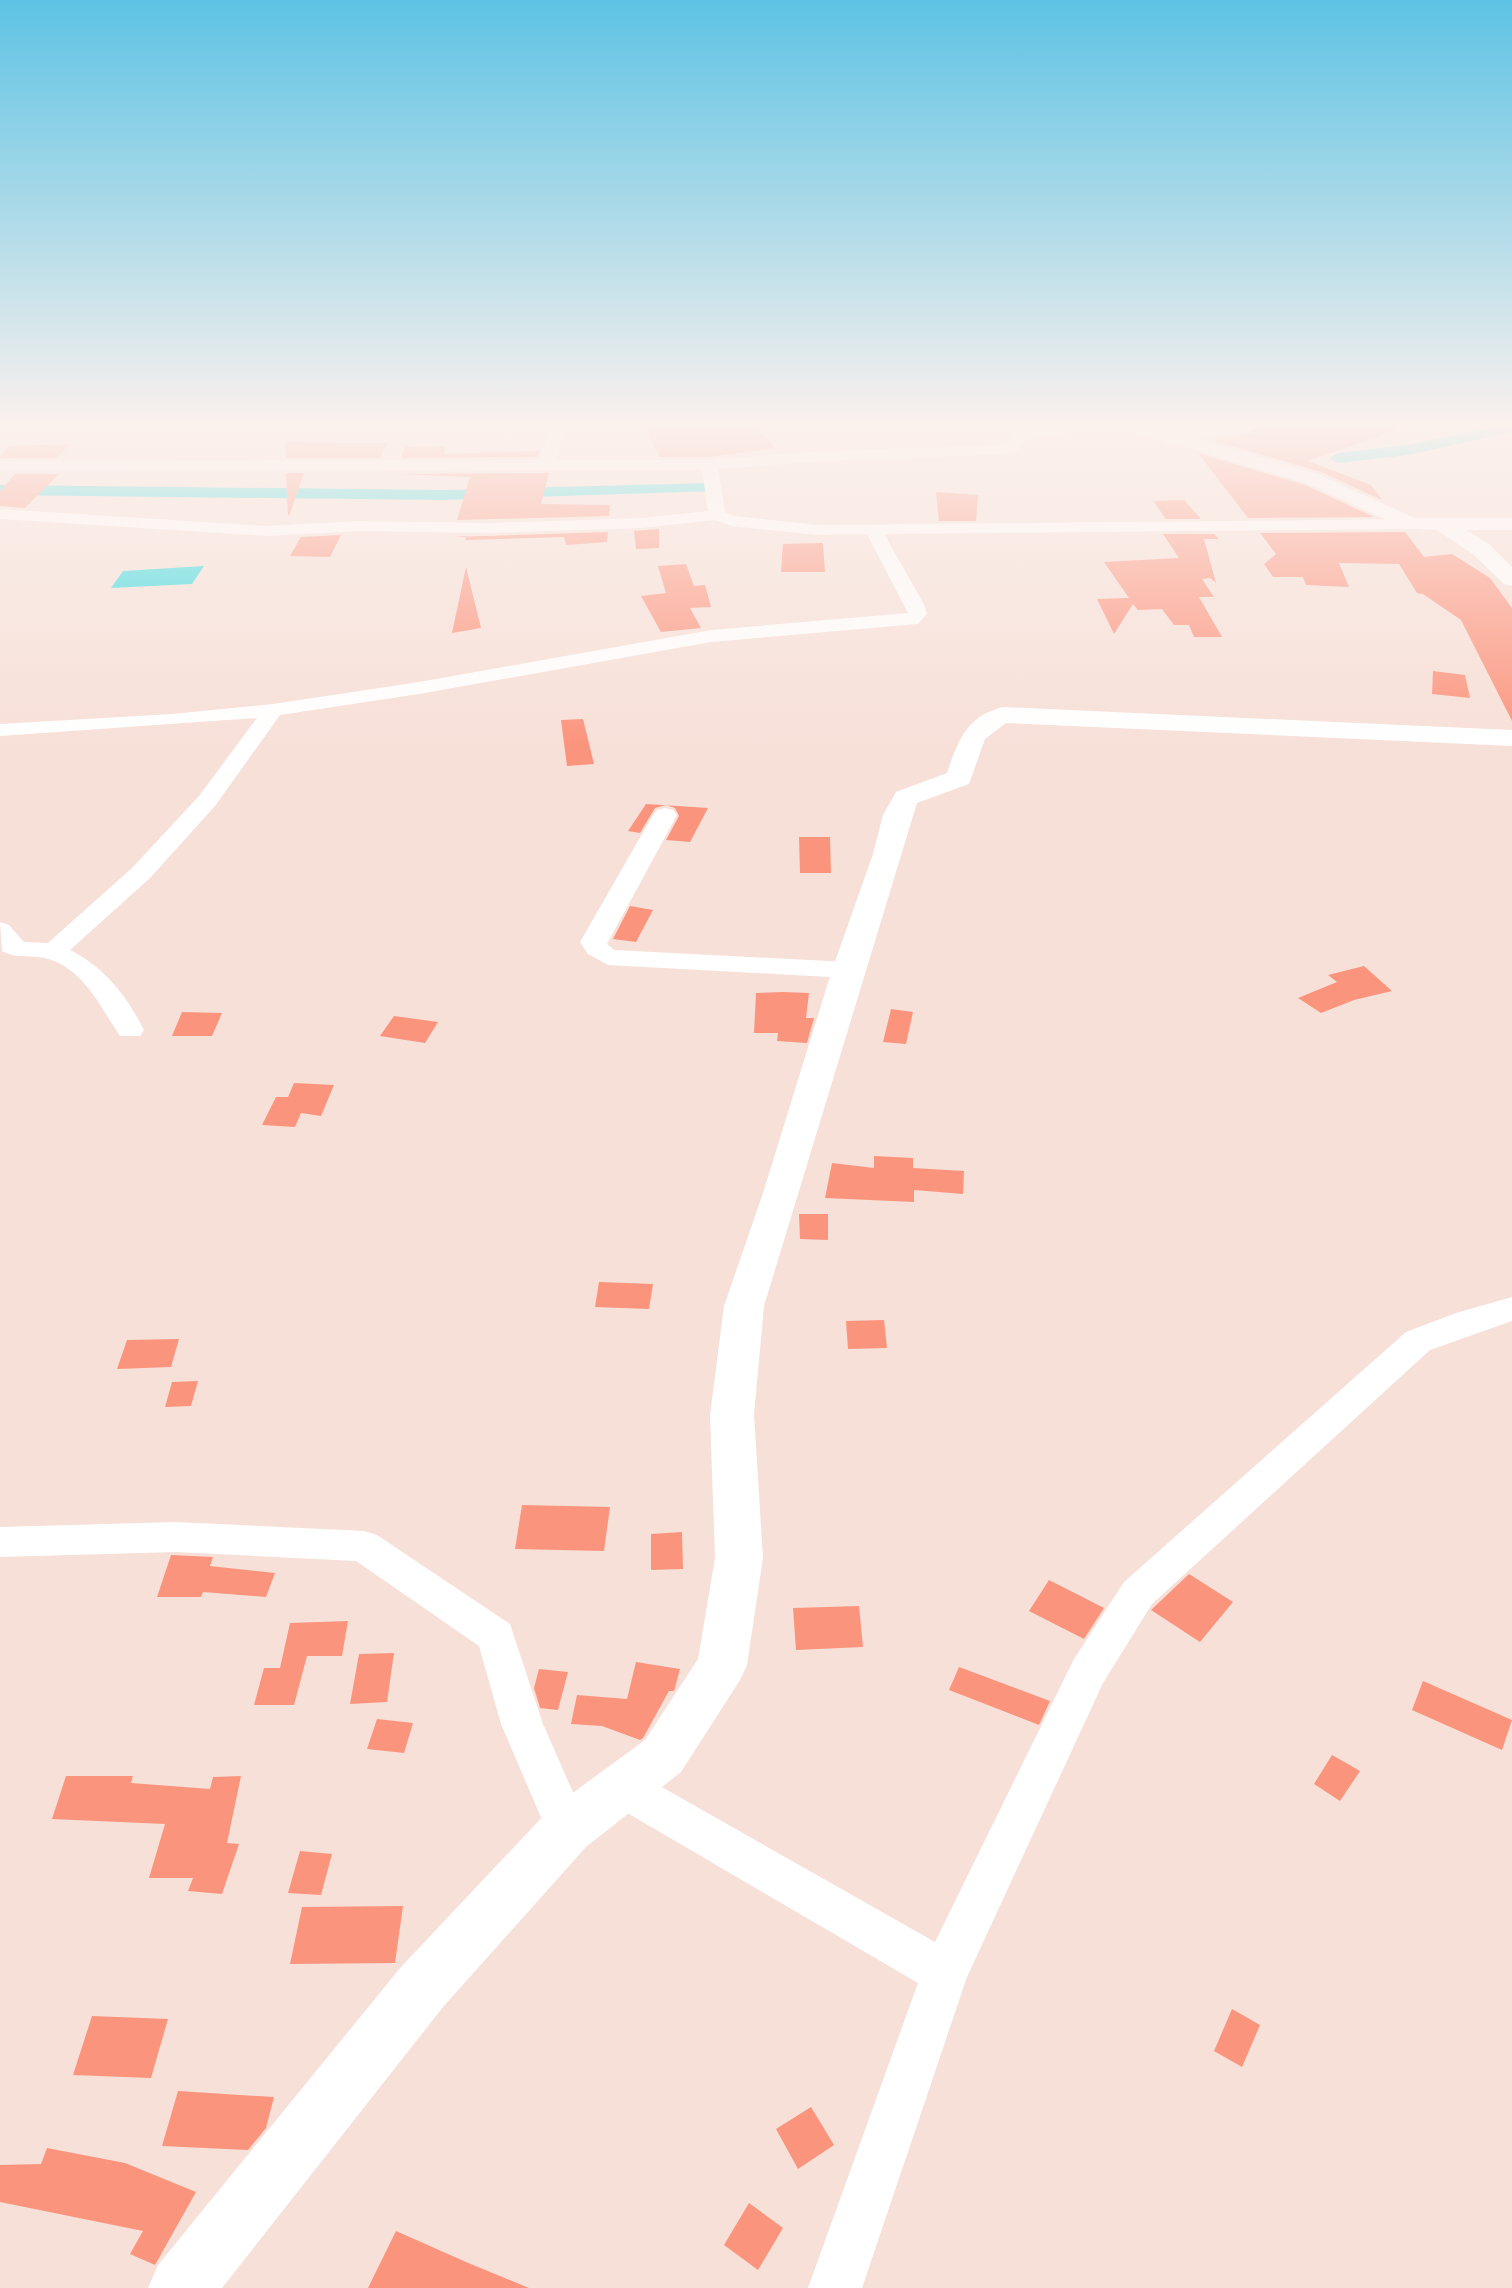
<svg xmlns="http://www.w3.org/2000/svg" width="1512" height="2288" font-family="'Crimson Pro',serif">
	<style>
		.water { fill: #2ed9de }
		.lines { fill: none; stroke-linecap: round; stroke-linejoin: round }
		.canal { fill: #2ed9de; fill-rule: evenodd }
		.building { fill: #fb947d }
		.minor { fill: #fff; fill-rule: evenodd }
		.major { fill: #fff; fill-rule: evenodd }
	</style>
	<rect width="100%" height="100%" fill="#f7e0d8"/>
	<!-- water -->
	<path class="water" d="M204,566l-12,18 -81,4 12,-17z"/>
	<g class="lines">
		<!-- canal -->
		<path class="canal" d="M1498,426h14v6l-104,23 -70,8 -8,-5 8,-5 70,-8z
			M708,483l8,5 -2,3 -270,9 -444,-5v-10l444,5z"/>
	</g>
	<!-- building -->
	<path class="building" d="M644,426h112l19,22 -66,9h-49z
		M1259,426h139l1,3 -91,32 63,24 11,15 -61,-28 -109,-32 37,-6z
		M285,441l48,2h54l-7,15h-94z
		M70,444l-14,14h-56l8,-12z
		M445,446l-1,8 96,-3 -2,6 -137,1 4,-11z
		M1198,453l107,32 69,32 -126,1z
		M286,473h18l-15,43 -1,-1z
		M549,473l-8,31 69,1 -1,11 -152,4 13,-43 -73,-3z
		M0,474h59l-34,34 -25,-2v-15l15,-17z
		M936,492l42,3 -2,26h-37z
		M1184,500l17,19h-35l-13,-18z
		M659,529v19l-23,1 -2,-18z
		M608,532l-1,10 -41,3 -2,-8 -98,3 -1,-4 -13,1z
		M1405,532l19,25 28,-3 38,24 22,30v113l-51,-101 -38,-26 -6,-1 -18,-29 -60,-1 10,24 -43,-2 -3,-8h-30l-9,-13 12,-10 -16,-21z
		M1163,534h51l5,5h-15l12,44 -6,-5 -8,1 12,18h-15l23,40h-28l-5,-12h-15l-12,-16 -24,1 -5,-6 -19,30 -17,-35 32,-1 -25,-36 75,-4z
		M341,535l-11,22 -40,-1 11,-19z
		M823,543l2,29h-44l2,-28z
		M686,564l8,22 11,-1 6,22 -21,1 11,20 -40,4 -20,-36 25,-3 -8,-27z
		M466,567l15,61 -29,5z
		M1433,671l32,4 5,23 -38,-4z
		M583,719l11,45 -27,2 -6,-46z
		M646,804l62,4 -18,34 -24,-2 13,-24 -4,-8 -9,-3 -11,3 -15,25 -12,-2z
		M799,837h31l1,36h-31z
		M630,906l23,4 -17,32 -23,-3z
		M1364,966l28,25 -38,9 -33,13 -23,-15 39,-16 -9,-7z
		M783,992l26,1 -3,25h8l-7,25 -30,-2 1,-8h-24l2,-40z
		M891,1009l22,3 -7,32 -23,-2z
		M182,1012l40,1 -10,23h-40z
		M394,1016l44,6 -13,21 -45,-7z
		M294,1083l40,2 -13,31 -20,-3 -6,14 -33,-2 14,-28h12z
		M874,1156l39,2v10l51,3 -1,23 -49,-4v12l-89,-4 7,-35 42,5z
		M799,1214h29v26l-28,-1z
		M599,1282l54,2 -4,25 -54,-2z
		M884,1320l3,28 -39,1 -2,-28z
		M179,1339l-8,28 -54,2 10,-29z
		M198,1381l-7,25 -26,1 7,-25z
		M522,1505l88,2 -6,44 -89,-2z
		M682,1532l1,37 -32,1v-36z
		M171,1555l42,2 -3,9 65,7 -9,24 -63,-5 -2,5h-44z
		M1189,1574l44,28 -33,40 -49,-32z
		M1049,1580l55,28 -20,31 -55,-28z
		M859,1606l4,41 -67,3 -3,-42z
		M348,1621l-6,35h-35l-13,49h-40l10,-37h16l10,-45z
		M394,1653l-7,49 -37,2 9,-50z
		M636,1662l44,7 -6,22h-5l-26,47 -3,2 -38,-14 -31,-2 6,-29 50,4z
		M959,1667l91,34 -11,24 -90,-35z
		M539,1669l29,3 -10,38 -18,-2 -6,-20z
		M1423,1681l89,39 -10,30 -90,-40z
		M377,1719l36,4 -9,30 -37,-4z
		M1332,1755l28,16 -20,30 -26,-17z
		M66,1776h67l-2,7 79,6 3,-12 28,-1 -14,67 12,1 -17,50 -34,-3 5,-13h-44l16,-54 -113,-5z
		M300,1851l32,3 -11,41 -33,-2z
		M403,1906l-8,57 -105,1 12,-57z
		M1232,2009l28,16 -18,42 -28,-16z
		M92,2016l76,3 -17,59 -78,-3z
		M178,2091l96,6 -8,31 -18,22 -86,-4z
		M811,2107l23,38 -36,24 -22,-40z
		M47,2148l78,15 71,29 -41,73 -25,-11 13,-23 -143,-29v-37l41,-1z
		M749,2203l34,25 -25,42 -34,-25z
		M396,2231l70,31 63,26h-161z"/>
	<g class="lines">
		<!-- minor -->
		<path class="minor" d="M551,426h15l-10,34h153l114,-9 183,-6 9,-12c22,-6 45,-9 68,-7l-8,5 -50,9 -8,12 -6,2 -188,7 -105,8 7,43 9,4 83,9 595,-6 9,5 -9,5 -528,5 41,72 2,8 -9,10 -207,18 -292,52 -139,21 -65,91 -65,72 -80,72c34,17 57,46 74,80l-4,6h-20c-20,-29 -36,-68 -75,-78 -15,-3 -29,1 -43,-7l-2,-29 9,3 15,17 24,1 84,-75 67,-72 58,-78 -257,18v-12l172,-10 101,-10 146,-22 292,-52 197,-17 -41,-79 -50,1 -86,-9 -16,-6 -73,8 -151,5 -132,-2 -93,5 -266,-17v-10l266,17 93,-5 132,2 151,-5 66,-7 -6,-41 -702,1v-10l540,-1z
			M1219,426h38l-8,5 -74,10 -8,-5 8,-5z
			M665,808l8,2 4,5 -70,129 7,6 234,12 9,2 4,6 -4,6 -9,2 -240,-13 -20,-11 -8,-12 73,-127 4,-5z
			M1512,1297v24l-82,29 -278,254 -49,79 -136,294 -105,311h-54l110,-305 -311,-182 -6,-14 6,-14 15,-5 15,5 298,169 139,-283 50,-77 282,-250 50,-19z
			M176,1522l188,9 13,4 133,89 33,100 46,105 -7,14 -15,6 -15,-6 -51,-119 -22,-78 -123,-85 -180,-9 -176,5v-30z"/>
		<!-- major -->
		<path class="major" d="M1126,426h28l166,49 95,43h97v12h-46l24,15 22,22v19l-8,-2 -30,-29 -37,-25 -32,-2 -99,-45 -178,-53z
			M1003,707l509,23v16l-506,-23 -21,16 -16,45 -52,19 -153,503 -10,109 9,143 -16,107 -7,15 -59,92 -95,75 -143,160 -221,281h-74l10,-23 243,-298 147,-156 97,-71 53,-81 17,-101 -5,-143 14,-109 39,-113 69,-223 41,-116 10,-39 13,-23 51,-19c11,-33 20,-57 56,-66z"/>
	</g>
	<!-- sky -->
	<linearGradient id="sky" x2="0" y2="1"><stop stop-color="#5dc3e4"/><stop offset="0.57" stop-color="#fbf1ed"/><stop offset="1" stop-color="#fbf1ed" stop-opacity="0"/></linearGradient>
	<rect width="1512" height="746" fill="url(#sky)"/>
</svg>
